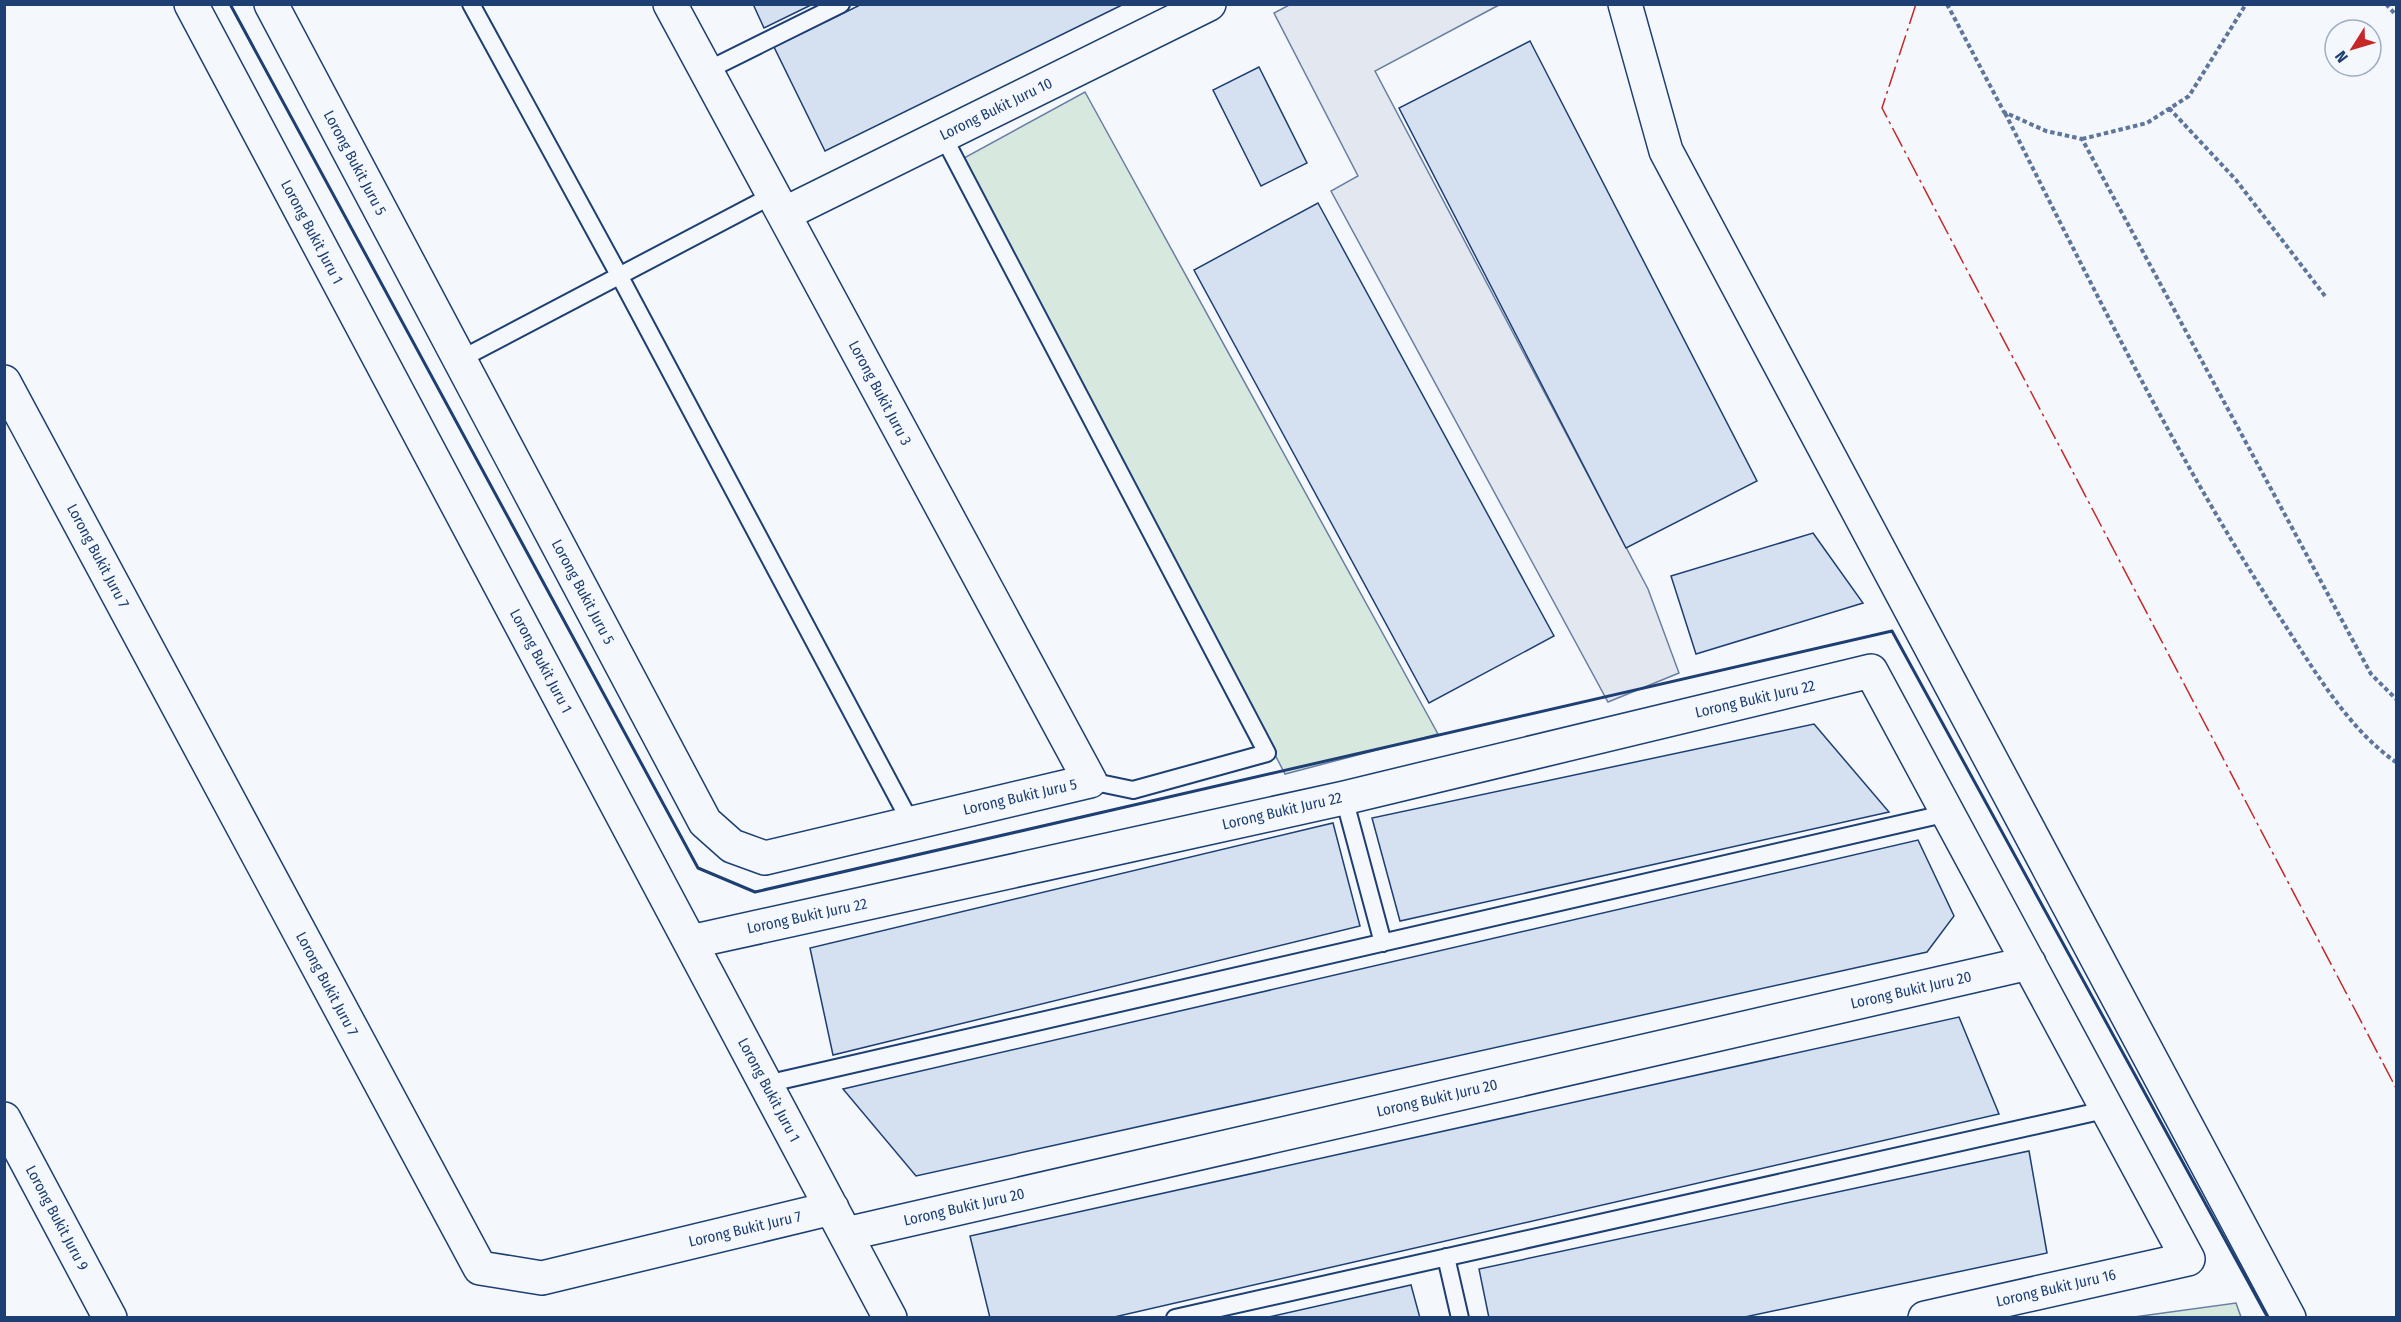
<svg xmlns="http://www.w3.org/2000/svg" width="2401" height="1322" font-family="'Fira Sans Condensed',sans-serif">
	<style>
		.green { fill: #d7e8df; stroke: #687fa3; stroke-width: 1.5 }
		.parking { fill: #e3e8f0; stroke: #687fa3; stroke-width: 1.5 }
		.building { fill: #d5e0f0; stroke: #1d3f73; stroke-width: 1.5 }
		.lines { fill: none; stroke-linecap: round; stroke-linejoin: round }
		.service-casing { stroke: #1d3f73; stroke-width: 20 }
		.minor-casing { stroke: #1d3f73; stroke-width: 36 }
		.path { stroke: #5e769c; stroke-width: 4; stroke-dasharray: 4.5 3; stroke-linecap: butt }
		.service { stroke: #f4f7fb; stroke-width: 16 }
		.minor { stroke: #f4f7fb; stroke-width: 33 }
		.wall { stroke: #1d3f73; stroke-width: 3 }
		.power { stroke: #c62828; stroke-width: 1.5; stroke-dasharray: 21 4.5 3 4.5; stroke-linecap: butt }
		.labels { text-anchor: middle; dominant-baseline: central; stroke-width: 4.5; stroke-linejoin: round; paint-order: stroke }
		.street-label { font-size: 15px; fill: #1d3f73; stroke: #f4f7fb }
	</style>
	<rect width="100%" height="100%" fill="#f4f7fb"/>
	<!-- green -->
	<path class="green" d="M1085,92l353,642 -153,40 -321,-616z
		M2236,1303l5,14h-107z"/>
	<!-- parking -->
	<path class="parking" d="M1291,4l208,1 -124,66 273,518 31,84 -71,29 -277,-511 27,-15 -84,-163z"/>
	<!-- building -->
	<path class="building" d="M753,4h60l-49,24z
		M862,4h262l-299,147 -51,-104z
		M1530,41l227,440 -131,67 -227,-440z
		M1259,67l48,96 -46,23 -48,-96z
		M1318,203l236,433 -125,67 -235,-433z
		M1813,533l50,70 -167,51 -25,-78z
		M1814,724l75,88 -489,109 -28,-103z
		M1333,823l27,103 -527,129 -23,-107z
		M1918,840l36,76 -27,36 -1011,224 -73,-87z
		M1959,1017l40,97 -889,204h-120l-20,-82z
		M2029,1151l18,102 -307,65h-251l-10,-49z
		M1411,1285l9,33h-156z"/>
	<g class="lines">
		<!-- service casing -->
		<g class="service-casing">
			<path id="service" d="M471,4l148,271 292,548
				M706,71l135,-67
				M943,136l324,617 -134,37 -43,-9
				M459,360l314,-165
				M1344,798l39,145
				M766,1084l1182,-271
				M1446,1257l14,61
				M1175,1318l934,-209"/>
		</g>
		<!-- minor casing -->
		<g class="minor-casing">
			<path id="minor" d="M191,4l699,1314
				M271,4l434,818 27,24 33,12 325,-77 -420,-777
				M1625,4l41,147 623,1167
				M784,214l425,-210
				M4,382l476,886 62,10 290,-70
				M690,942l654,-144 527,-127 317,588 -263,59
				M4,1119l106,199
				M846,1234l1183,-271"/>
		</g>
		<!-- path -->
		<path class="path" d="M1947,4l57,108 42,19 36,8 289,535 25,25
			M2386,4l10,11
			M2169,108l67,72 89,116
			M2005,113c87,172 172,348 278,509 31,48 66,108 113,140
			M2082,139l65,-16 42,-27 57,-92"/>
		<!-- service -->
		<use href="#service" class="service"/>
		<!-- minor -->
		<use href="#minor" class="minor"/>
		<!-- wall -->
		<path class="wall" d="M230,4l468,864 57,24 1137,-261 376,687"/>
		<!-- power -->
		<path class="power" d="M1916,4l-34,104 514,980"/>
	</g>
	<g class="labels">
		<!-- street labels -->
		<g class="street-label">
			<text transform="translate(996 109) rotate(-26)">Lorong Bukit Juru 10</text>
			<text transform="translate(355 163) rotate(62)">Lorong Bukit Juru 5</text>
			<text transform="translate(312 232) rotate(62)">Lorong Bukit Juru 1</text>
			<text transform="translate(880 393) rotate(62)">Lorong Bukit Juru 3</text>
			<text transform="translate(98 556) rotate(62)">Lorong Bukit Juru 7</text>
			<text transform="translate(583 592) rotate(62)">Lorong Bukit Juru 5</text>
			<text transform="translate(541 661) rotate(62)">Lorong Bukit Juru 1</text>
			<text transform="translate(1755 699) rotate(-13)">Lorong Bukit Juru 22</text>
			<text transform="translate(1020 797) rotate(-13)">Lorong Bukit Juru 5</text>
			<text transform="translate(1282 811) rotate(-13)">Lorong Bukit Juru 22</text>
			<text transform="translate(807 916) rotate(-12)">Lorong Bukit Juru 22</text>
			<text transform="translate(327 984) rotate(62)">Lorong Bukit Juru 7</text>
			<text transform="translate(1911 990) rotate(-13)">Lorong Bukit Juru 20</text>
			<text transform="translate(769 1090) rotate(62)">Lorong Bukit Juru 1</text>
			<text transform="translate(1437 1098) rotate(-13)">Lorong Bukit Juru 20</text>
			<text transform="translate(964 1207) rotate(-13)">Lorong Bukit Juru 20</text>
			<text transform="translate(57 1218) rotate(62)">Lorong Bukit Juru 9</text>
			<text transform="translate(745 1229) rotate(-13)">Lorong Bukit Juru 7</text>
			<text transform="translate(2056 1288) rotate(-13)">Lorong Bukit Juru 16</text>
		</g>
	</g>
	<!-- border -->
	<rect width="2401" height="1322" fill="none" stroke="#1d3f73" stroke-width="12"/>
	<!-- north arrow -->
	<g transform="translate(2353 48) rotate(233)"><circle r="28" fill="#f4f7fb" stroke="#9eadc5" stroke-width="1.5"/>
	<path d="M0-4.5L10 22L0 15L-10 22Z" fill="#c62828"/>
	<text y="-9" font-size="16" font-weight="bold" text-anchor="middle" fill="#1d3f73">N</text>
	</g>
</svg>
